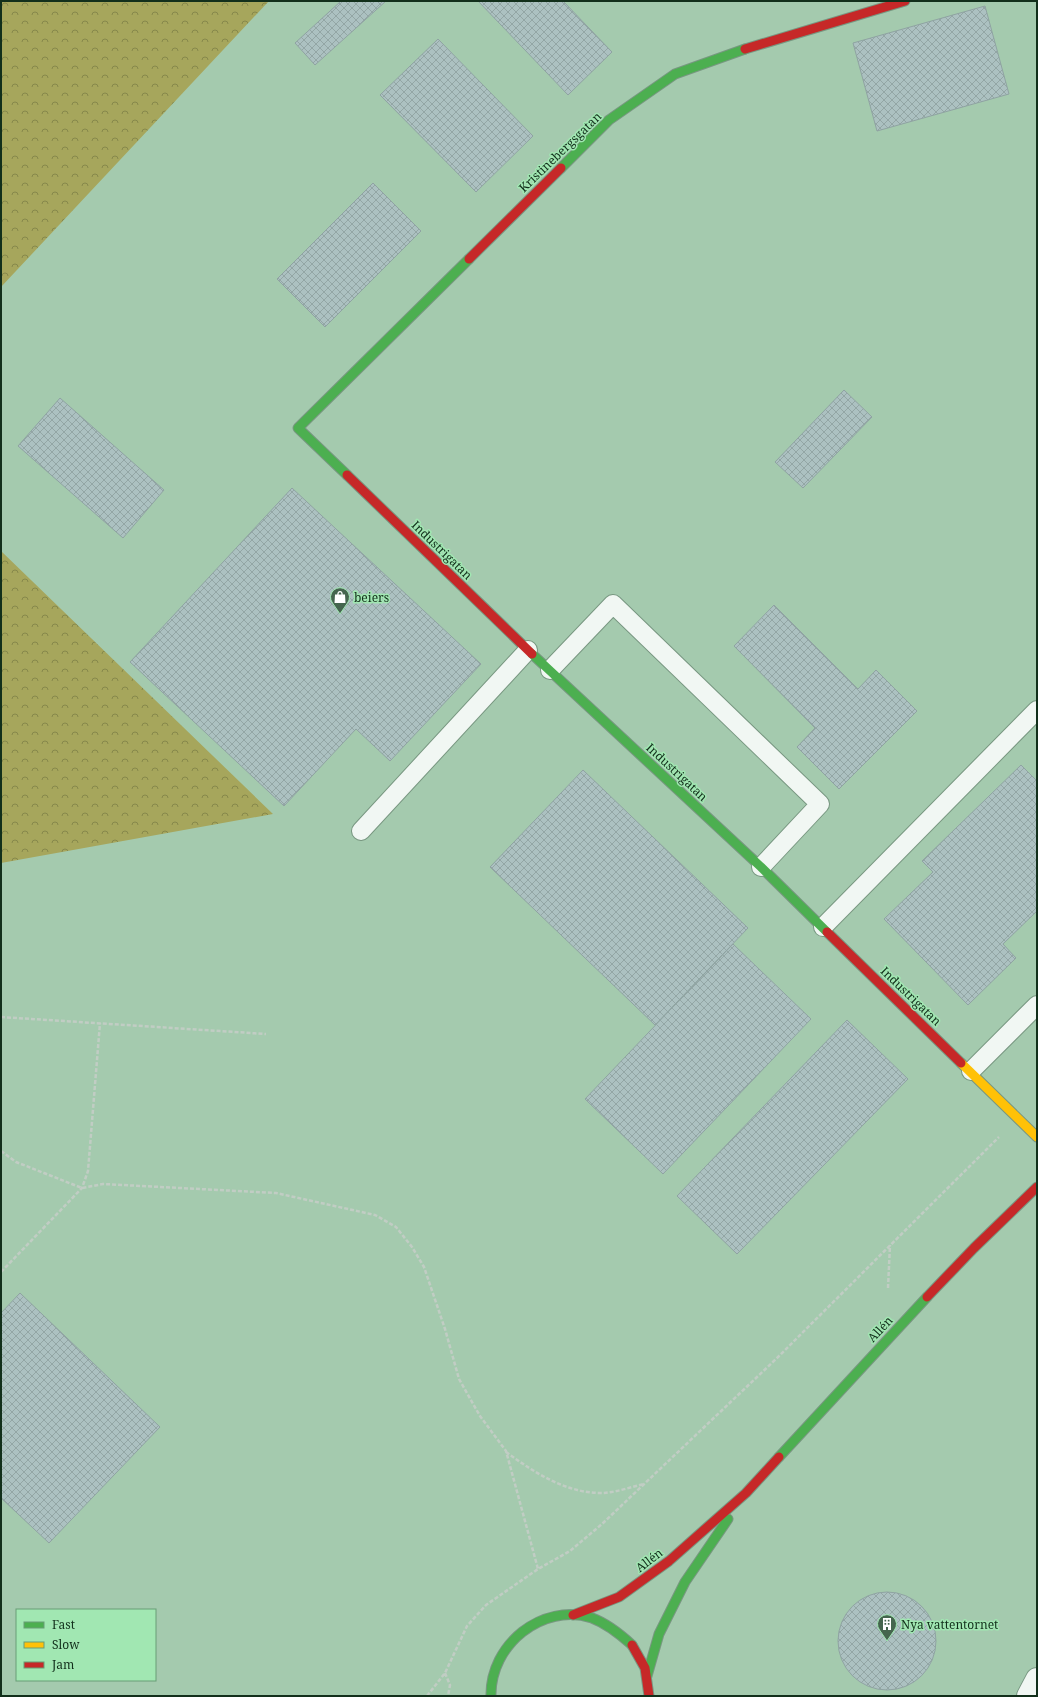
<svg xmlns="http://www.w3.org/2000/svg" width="1038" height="1697" font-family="'Noto Serif',serif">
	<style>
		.forest { fill: url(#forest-crowns) }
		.building { fill: url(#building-cross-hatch); stroke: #8fa3a2 }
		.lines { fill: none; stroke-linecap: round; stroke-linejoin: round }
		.lane-casing { stroke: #789781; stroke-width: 20 }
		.street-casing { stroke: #789781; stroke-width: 24 }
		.fast-casing { stroke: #789781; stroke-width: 11 }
		.slow-casing { stroke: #789781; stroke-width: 11 }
		.jam-casing { stroke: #789781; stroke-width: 11 }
		.path { stroke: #c1cdc4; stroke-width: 2.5; stroke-dasharray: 4 2; stroke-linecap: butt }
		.lane { stroke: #f1f7f3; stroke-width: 18 }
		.street { stroke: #f1f7f3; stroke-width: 22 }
		.fast { stroke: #4caf50; stroke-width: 9 }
		.slow { stroke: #ffc107; stroke-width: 9 }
		.jam { stroke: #c62828; stroke-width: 9 }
		.labels { text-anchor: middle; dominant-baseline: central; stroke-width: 3; stroke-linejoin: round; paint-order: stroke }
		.street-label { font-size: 12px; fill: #122f1b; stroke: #a1e7b2 }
		.poi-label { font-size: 12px; fill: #122f1b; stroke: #a1e7b2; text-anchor: start }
	</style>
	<defs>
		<pattern id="forest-crowns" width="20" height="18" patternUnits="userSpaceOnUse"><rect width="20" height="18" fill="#a6a65c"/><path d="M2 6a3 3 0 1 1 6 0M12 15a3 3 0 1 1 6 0" fill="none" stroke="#86884b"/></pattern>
		<pattern id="building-cross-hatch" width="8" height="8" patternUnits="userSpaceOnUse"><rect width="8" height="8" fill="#acc1c1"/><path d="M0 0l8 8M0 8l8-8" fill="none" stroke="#93a6a5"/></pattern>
	</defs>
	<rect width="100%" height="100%" fill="#a4caae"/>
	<!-- forest -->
	<path class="forest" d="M1,1h268l-268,286z
		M1,551l272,263 -272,49z"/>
	<!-- building -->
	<path class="building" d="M341,1h45l-71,64 -20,-22z
		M478,1h85l49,51 -44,43z
		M985,6l24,88 -132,37 -24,-88z
		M438,39l95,97 -57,56 -96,-97z
		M373,183l48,48 -96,96 -48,-48z
		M844,390l28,27 -69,71 -28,-26z
		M60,398l104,92 -41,48 -105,-92z
		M292,488l189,176 -91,97 -34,-32 -72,77 -154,-144z
		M774,605l84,84 18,-19 41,41 -78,78 -42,-42 18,-19 -81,-82z
		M1021,765l16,16v130l-34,33 13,14 -48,47 -84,-86 49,-47 -11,-11z
		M583,770l165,158 -93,97 -165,-158z
		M733,944l78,75 -148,155 -78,-75z
		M847,1020l61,59 -171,175 -60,-58z
		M20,1293l140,134 -111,116 -48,-45v-185z
		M838 1641a49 49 0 1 1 98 0a49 49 0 1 1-98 0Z"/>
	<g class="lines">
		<!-- lane casing -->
		<g class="lane-casing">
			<path id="lane" d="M550,670l63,-66 207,200 -59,63
				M361,831l167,-181
				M823,927l214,-217
				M971,1071l66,-66"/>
		</g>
		<!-- street casing -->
		<g class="street-casing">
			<path id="street" d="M1028,1696l9,-17"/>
		</g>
		<!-- fast casing -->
		<g class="fast-casing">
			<path id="fast" d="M561,168l48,-48 66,-46 70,-25
				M347,475l-49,-47 171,-169
				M532,654l229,213 66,65
				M779,1457l148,-160
				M647,1676l12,-42 26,-52 43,-63
				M491,1696c-1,-51 51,-94 101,-78 16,6 28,16 40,27"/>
		</g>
		<!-- slow casing -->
		<g class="slow-casing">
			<path id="slow" d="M961,1063l76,74"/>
		</g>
		<!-- jam casing -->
		<g class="jam-casing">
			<path id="jam" d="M745,49l160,-48
				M469,259l92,-91
				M347,475l185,179
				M827,932l134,131
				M927,1297l47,-49 63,-61
				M573,1615l46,-18 50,-36 77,-68 33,-36
				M632,1645l13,23 4,28"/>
		</g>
		<!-- path -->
		<path class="path" d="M1,1017l265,17
			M1,1151l15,11 66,26 21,-4 173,9 99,22 21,12 16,20 12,20 21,62 14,50 21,37 26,35 32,118
			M1,1272l81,-84 6,-17 12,-148
			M888,1288l2,-43
			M506,1452c29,21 61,42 98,41 13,-1 27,-6 40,-9
			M445,1673l5,12 -2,11
			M427,1696l18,-23 22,-47 19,-21 52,-36 32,-18 32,-27 174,-165 223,-222"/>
		<!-- lane -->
		<use href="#lane" class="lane"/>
		<!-- street -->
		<use href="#street" class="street"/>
		<!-- fast -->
		<use href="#fast" class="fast"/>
		<!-- slow -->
		<use href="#slow" class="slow"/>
		<!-- jam -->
		<use href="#jam" class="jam"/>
	</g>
	<!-- icons -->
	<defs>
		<g id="shop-pin" transform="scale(1)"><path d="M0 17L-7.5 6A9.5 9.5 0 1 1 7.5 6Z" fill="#45654e" stroke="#a1e7b2"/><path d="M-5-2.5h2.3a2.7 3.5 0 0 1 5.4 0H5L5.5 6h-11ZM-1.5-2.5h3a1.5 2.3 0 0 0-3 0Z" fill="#fff"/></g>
		<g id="building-pin" transform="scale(1)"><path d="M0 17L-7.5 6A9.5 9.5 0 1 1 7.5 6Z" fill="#45654e" stroke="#a1e7b2"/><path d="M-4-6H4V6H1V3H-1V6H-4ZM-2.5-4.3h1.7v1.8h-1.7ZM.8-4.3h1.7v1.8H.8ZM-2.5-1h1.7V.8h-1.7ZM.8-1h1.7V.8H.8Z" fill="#fff"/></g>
	</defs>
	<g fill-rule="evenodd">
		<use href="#shop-pin" x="340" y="597"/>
		<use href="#building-pin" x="887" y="1624"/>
	</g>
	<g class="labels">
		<!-- street labels -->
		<g class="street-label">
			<text transform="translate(560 152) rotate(-44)">Kristinebergsgatan</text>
			<text transform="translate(442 550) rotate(44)">Industrigatan</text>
			<text transform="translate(677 772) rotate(43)">Industrigatan</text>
			<text transform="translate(911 996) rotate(44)">Industrigatan</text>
			<text transform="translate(880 1329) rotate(-47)">Allén</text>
			<text transform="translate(649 1560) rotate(-37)">Allén</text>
		</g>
		<!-- poi labels -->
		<g class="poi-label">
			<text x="354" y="597">beiers</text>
			<text x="901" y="1624">Nya vattentornet</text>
		</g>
	</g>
	<!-- border -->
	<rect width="1038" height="1697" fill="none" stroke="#122f1b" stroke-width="4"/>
	<!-- legend -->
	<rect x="16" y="1609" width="140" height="72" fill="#a1e7b2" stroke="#689d76"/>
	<rect x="24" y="1622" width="20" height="6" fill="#4caf50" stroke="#689d76"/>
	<text x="52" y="1629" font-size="12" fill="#122f1b">Fast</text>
	<rect x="24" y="1642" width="20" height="6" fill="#ffc107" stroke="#689d76"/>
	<text x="52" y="1649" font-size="12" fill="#122f1b">Slow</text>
	<rect x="24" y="1662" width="20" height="6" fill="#c62828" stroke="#689d76"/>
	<text x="52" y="1669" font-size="12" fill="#122f1b">Jam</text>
</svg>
